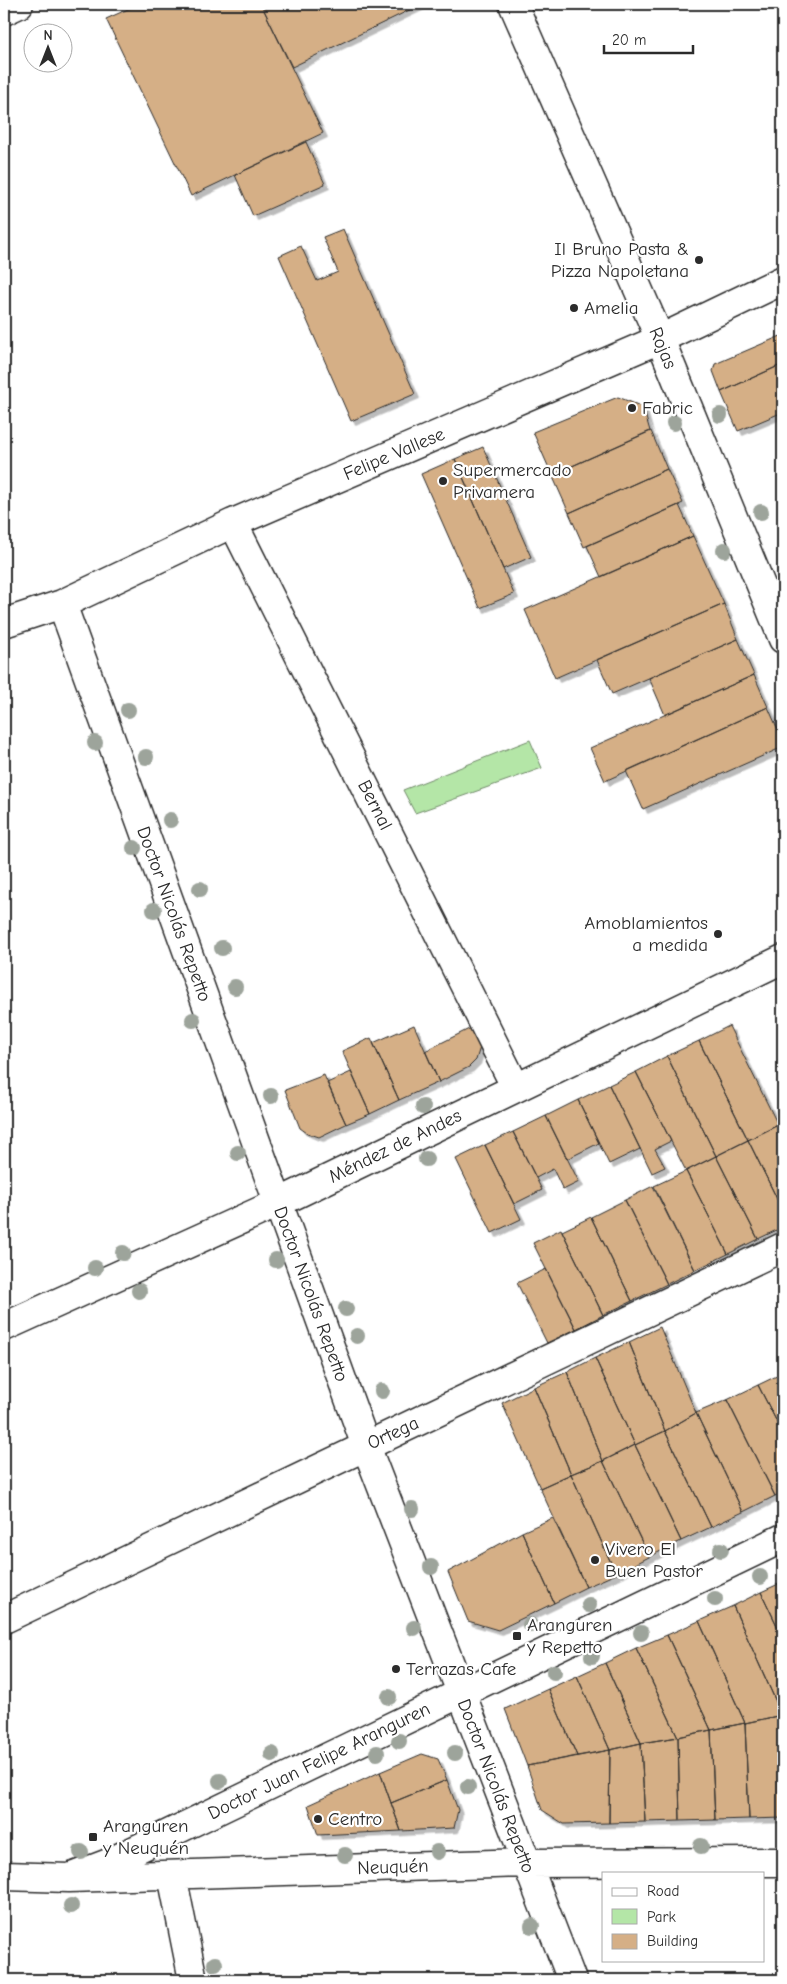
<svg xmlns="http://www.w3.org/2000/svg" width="787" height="1984" font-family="'Comic Neue',sans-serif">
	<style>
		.green { fill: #b4e6a7; stroke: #708869 }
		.building { fill: #d5af86; stroke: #2b2b2b; filter: url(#shadow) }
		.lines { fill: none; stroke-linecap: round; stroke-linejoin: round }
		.minor-casing { stroke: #2b2b2b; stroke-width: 31 }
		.minor { stroke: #fff; stroke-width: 28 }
		.tree { fill: #9da49b }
		.poi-dot { fill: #2b2b2b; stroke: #fff; stroke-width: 2 }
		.labels { text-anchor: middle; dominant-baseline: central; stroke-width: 4.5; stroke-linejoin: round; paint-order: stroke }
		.poi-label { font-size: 19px; fill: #2b2b2b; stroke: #fff; text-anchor: start }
		.street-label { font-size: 19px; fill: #2b2b2b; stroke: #fff }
	</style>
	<defs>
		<filter id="shadow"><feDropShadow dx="4.5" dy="4.5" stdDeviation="0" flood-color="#0004"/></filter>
	</defs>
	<rect width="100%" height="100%" fill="#fff"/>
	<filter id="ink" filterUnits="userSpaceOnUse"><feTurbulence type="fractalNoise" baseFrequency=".02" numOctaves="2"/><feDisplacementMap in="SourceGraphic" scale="10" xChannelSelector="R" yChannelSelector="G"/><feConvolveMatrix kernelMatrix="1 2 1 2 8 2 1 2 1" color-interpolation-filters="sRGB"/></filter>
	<g filter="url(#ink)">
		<!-- green -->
		<path class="green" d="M530,740l12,28 -127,45 -12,-23z"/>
		<!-- building -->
		<path class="building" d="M139,4h122l62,129 -132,63 -85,-177z
			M261,4h161l-130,63z
			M306,142l19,42 -72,32 -18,-41z
			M343,229l72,165 -64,27 -72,-165 22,-10 16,35 21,-9 -15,-35z
			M783,335v29l-62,28 -8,-21 2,-7z
			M783,364v48l-45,19 -17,-39z
			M618,397l25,10 7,24 -98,44 -19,-43z
			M651,431l16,38 -98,44 -17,-38z
			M483,447l48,110 -28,12 -48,-110z
			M455,459l59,135 -34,14 -59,-134z
			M667,469l16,34 -99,44 -15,-34z
			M679,505l14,31 -92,41 -14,-31z
			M693,536l31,68 -169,74 -30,-68z
			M724,604l14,35 -126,55 -15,-34z
			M738,639l16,36 -89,40 -16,-37z
			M754,675l14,32 -163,74 -15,-33z
			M768,707l15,34v6l-140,62 -17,-38z
			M414,1025l25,57 -40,18 -26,-57z
			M475,1026l6,18 -5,16 -7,7 -30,15 -14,-31z
			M729,1026l49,99 -30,15 -49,-99z
			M371,1038l28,62 -29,14 -28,-63z
			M699,1041l49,99 -32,16 -49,-100z
			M667,1056l49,100 -30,15 -50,-99z
			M351,1072l19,42 -24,10 -19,-41z
			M636,1072l35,69 -16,8 10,18 -13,6 -43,-88z
			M324,1075l22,49 -27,13 -12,-4 -7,-5 -15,-38z
			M609,1085l31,64 -31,15 -31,-64z
			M578,1100l21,43 -32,16 -21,-43z
			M546,1116l33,66 -16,8 -10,-21 -17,9 -23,-46z
			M778,1125l5,12v74l-35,-71z
			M513,1132l29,58 -28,14 -29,-59z
			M748,1140l35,71v16l-25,12 -42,-83z
			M485,1145l36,74 -29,14 -36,-74z
			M716,1156l42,83 -30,15 -42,-83z
			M686,1171l42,83 -33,16 -41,-84z
			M653,1186l42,84 -28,14 -42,-84z
			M625,1200l42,84 -35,17 -41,-84z
			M591,1217l41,84 -29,14 -41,-84z
			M561,1229l42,86 -27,14 -43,-86z
			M546,1269l30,60 -29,14 -30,-60z
			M660,1327l36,86 -31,18 -36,-89z
			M629,1342l36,89 -30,14 -40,-87z
			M595,1358l40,87 -32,16 -36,-89z
			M567,1372l36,89 -32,13 -37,-87z
			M783,1373v61l-25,-49z
			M758,1385l25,49v58l-8,4 -48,-96z
			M534,1387l37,87 -31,14 -38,-85z
			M727,1400l48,96 -32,16 -47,-99z
			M696,1413l47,99 -32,15 -46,-96z
			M665,1431l46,96 -30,14 -46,-96z
			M635,1445l46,96 -32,16 -46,-96z
			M603,1461l46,96 -33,17 -45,-100z
			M571,1474l45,100 -30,13 -46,-99z
			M553,1518l33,69 -32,16 -32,-71z
			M522,1532l32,71 -56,27 -30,-9 -20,-49z
			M783,1582v56l-22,-46z
			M761,1592l22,46 -1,77 -49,-109z
			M733,1606l49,109 -37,8 -46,-102z
			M699,1621l46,102 -34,7 -44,-95z
			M667,1635l44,95 -33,7 -42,-89z
			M636,1648l42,89 -37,6 -36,-80z
			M605,1663l36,80 -31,7 -33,-74z
			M577,1676l33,74 -33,6 -29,-67z
			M548,1689l29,67 -50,10 -22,-57z
			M782,1715l1,103 -34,1 -4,-96z
			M745,1723l4,96 -34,1 -4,-90z
			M711,1730l4,90 -35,1 -2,-84z
			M678,1737l2,84 -35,1 -4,-79z
			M641,1743l4,79 -36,1 1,-73z
			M610,1750l-1,73 -45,1 -22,-14 -15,-44z
			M422,1754l16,5 9,21 -56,23 -11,-31z
			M380,1772l21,59 -83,4 -10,-30z
			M447,1780l11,30 -4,18 -53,3 -10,-28z"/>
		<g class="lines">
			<!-- minor casing -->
			<g class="minor-casing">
				<path id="minor" d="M513,4l147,335 123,300
					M4,11l15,-7
					M233,523l283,565
					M62,604l304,842 206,534
					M4,623l58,-19 171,-81 427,-184 123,-59
					M4,1327l274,-124 505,-244
					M4,1619l779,-372
					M172,1875l21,105
					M4,1876l65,2 457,-15 257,-1
					M69,1878l37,-14 677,-326"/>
			</g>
			<!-- minor -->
			<use href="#minor" class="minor"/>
		</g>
		<!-- trees -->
		<g class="tree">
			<circle cx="720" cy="415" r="8"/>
			<circle cx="674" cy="423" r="8"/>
			<circle cx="761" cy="512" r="8"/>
			<circle cx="724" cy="550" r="8"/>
			<circle cx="128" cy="710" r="8"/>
			<circle cx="95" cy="743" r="8"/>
			<circle cx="146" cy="757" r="8"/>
			<circle cx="170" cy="820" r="8"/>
			<circle cx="134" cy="848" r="8"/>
			<circle cx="200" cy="889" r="8"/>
			<circle cx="154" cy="910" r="8"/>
			<circle cx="222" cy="948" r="8"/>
			<circle cx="235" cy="987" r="8"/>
			<circle cx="193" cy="1020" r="8"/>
			<circle cx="271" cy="1096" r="8"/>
			<circle cx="423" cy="1107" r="8"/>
			<circle cx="238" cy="1153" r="8"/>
			<circle cx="426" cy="1159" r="8"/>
			<circle cx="123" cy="1253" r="8"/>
			<circle cx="276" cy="1260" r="8"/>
			<circle cx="95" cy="1268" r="8"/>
			<circle cx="139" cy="1291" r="8"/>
			<circle cx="346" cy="1309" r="8"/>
			<circle cx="357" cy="1336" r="8"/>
			<circle cx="382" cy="1391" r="8"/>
			<circle cx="412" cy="1509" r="8"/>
			<circle cx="721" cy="1550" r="8"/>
			<circle cx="431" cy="1567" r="8"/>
			<circle cx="760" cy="1577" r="8"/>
			<circle cx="715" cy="1599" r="8"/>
			<circle cx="589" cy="1605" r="8"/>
			<circle cx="530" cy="1625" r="8"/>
			<circle cx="414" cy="1628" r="8"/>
			<circle cx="641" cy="1633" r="8"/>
			<circle cx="592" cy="1656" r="8"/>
			<circle cx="554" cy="1672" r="8"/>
			<circle cx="389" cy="1697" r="8"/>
			<circle cx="399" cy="1741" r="8"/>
			<circle cx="377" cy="1753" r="8"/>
			<circle cx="455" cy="1753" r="8"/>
			<circle cx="272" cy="1754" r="8"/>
			<circle cx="220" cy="1781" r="8"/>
			<circle cx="468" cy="1787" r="8"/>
			<circle cx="701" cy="1846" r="8"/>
			<circle cx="81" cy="1852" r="8"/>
			<circle cx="437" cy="1852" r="8"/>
			<circle cx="345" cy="1855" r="8"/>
			<circle cx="71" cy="1906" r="8"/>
			<circle cx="532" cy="1926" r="8"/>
			<circle cx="215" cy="1964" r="8"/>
		</g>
	</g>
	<!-- markers -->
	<g class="poi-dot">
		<circle cx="699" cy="260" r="5"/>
		<circle cx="574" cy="308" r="5"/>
		<circle cx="632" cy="408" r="5"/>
		<circle cx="443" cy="481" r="5"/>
		<circle cx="718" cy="934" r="5"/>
		<circle cx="595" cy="1560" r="5"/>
		<rect x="512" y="1631" width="10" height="10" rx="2.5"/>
		<circle cx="396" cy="1669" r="5"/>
		<circle cx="318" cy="1819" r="5"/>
		<rect x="88" y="1832" width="10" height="10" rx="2.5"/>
	</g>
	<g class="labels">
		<!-- poi labels -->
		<g class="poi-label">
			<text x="689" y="249" text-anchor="end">Il Bruno Pasta &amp;<tspan x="689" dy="22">Pizza Napoletana</tspan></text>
			<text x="584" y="308">Amelia</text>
			<text x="642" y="408">Fabric</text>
			<text x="453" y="470">Supermercado<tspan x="453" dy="22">Privamera</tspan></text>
			<text x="708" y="923" text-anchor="end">Amoblamientos<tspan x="708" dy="22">a medida</tspan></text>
			<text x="605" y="1549">Vivero El<tspan x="605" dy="22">Buen Pastor</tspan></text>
			<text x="527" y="1625">Aranguren<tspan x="527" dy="22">y Repetto</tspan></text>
			<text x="406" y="1669">Terrazas Cafe</text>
			<text x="328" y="1819">Centro</text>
			<text x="103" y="1826">Aranguren<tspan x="103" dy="22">y Neuquén</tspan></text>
		</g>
		<!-- street labels -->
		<g class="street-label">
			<text transform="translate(663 348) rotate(67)">Rojas</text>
			<text transform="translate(394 454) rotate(-23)">Felipe Vallese</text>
			<text transform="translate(375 805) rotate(63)">Bernal</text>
			<text transform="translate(174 914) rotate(70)">Doctor Nicolás Repetto</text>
			<text transform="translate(395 1146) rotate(-26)">Méndez de Andes</text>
			<text transform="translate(311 1294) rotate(70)">Doctor Nicolás Repetto</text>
			<text transform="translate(393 1433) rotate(-25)">Ortega</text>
			<text transform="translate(319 1761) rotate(-26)">Doctor Juan Felipe Aranguren</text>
			<text transform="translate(496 1786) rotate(69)">Doctor Nicolás Repetto</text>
			<text transform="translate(393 1867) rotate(-2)">Neuquén</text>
		</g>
	</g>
	<!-- margin -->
	<rect width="787" height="1984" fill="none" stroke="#fff" stroke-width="20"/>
	<rect x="10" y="10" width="767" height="1964" fill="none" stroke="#2b2b2b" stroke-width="2" filter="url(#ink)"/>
	<!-- legend -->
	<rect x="602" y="1872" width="162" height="90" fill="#ffffff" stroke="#aaaaaa"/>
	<rect x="612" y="1888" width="25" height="8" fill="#ffffff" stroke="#aaaaaa"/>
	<text x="647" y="1896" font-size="15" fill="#2b2b2b">Road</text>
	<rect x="612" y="1909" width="25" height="15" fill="#b4e6a7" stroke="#aaaaaa"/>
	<text x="647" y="1922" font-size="15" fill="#2b2b2b">Park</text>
	<rect x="612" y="1934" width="25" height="15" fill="#d5af86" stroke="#aaaaaa"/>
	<text x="647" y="1946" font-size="15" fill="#2b2b2b">Building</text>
	<!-- north arrow -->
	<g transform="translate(48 48)"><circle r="24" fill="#ffffff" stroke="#aaaaaa"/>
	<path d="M0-4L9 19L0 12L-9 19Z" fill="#2b2b2b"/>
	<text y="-8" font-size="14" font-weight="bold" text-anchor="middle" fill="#2b2b2b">N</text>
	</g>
	<!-- scale -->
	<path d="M604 45v8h89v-8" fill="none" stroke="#2b2b2b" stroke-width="2.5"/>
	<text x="612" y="45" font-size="15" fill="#2b2b2b" stroke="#ffffff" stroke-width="4" paint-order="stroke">20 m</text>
</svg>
